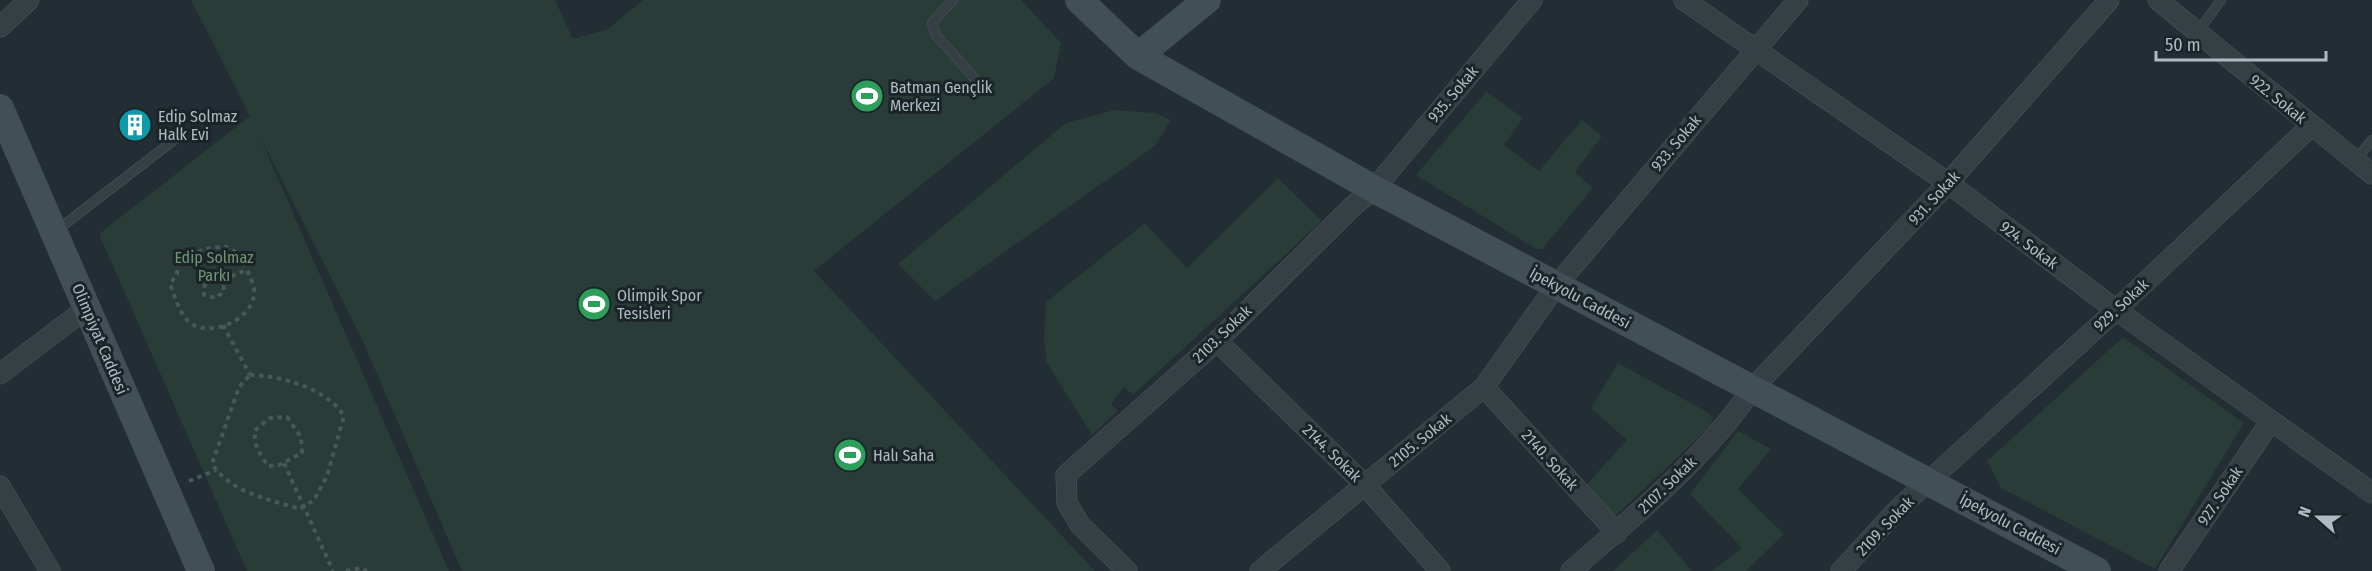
<svg xmlns="http://www.w3.org/2000/svg" width="2372" height="571" font-family="'Fira Sans Condensed',sans-serif">
	<style>
		.green { fill: #293c37 }
		.lines { fill: none; stroke-linecap: round; stroke-linejoin: round }
		.lane-casing { stroke: #4f5a5f; stroke-width: 10 }
		.street-casing { stroke: #4f5a5f; stroke-width: 21 }
		.secondary-casing { stroke: #3e484e; stroke-width: 28 }
		.path { stroke: #485857; stroke-width: 4; stroke-dasharray: 4.5 4.5; stroke-linecap: butt }
		.lane { stroke: #353f44; stroke-width: 9 }
		.street { stroke: #353f44; stroke-width: 20 }
		.secondary { stroke: #434f57; stroke-width: 27 }
		.labels { text-anchor: middle; dominant-baseline: central; stroke-width: 6; stroke-linejoin: round; paint-order: stroke }
		.poi-label { font-size: 16px; fill: #afbac1; stroke: #1a2429; text-anchor: start }
		.street-label { font-size: 16px; fill: #afbac1; stroke: #1a2429 }
		.park-label { font-size: 16px; fill: #719571; stroke: #1a2429 }
	</style>
	<rect width="100%" height="100%" fill="#222d34"/>
	<!-- green -->
	<path class="green" d="M191,0h364l18,39 35,-10 35,-29h378l40,43 -7,35 -240,193 281,300h-633l-101,-234 -102,-202 190,436h-202l-148,-337 151,-118z
		M1483,89l40,29 -19,27 35,26 43,-51 20,16 -27,36 18,16 -51,61h-6l-120,-74 70,-83z
		M1114,110l42,3 15,7 -16,26 -220,155 -37,-37 168,-141z
		M1278,178l44,43 -189,174 -9,-8 -13,17 7,7 -26,24 -45,-72 -3,-24 2,-37 99,-79 42,45z
		M2123,337l121,86 -89,146 -154,-81 -14,-27z
		M1618,363l89,49 6,6 -3,9 -98,92 -26,-34 41,-45 -36,-32z
		M1738,431l33,18 -33,40 46,45 -38,37h-35l31,-23 -52,-54z
		M1657,530l35,41h-79z"/>
	<g class="lines">
		<!-- lane casing -->
		<g class="lane-casing">
			<path id="lane" d="M953,0l-21,23 4,12 42,47
				M2197,33l24,-33
				M2355,161l17,-21
				M56,231l122,-94"/>
		</g>
		<!-- street casing -->
		<g class="street-casing">
			<path id="street" d="M1684,0l264,183 168,127 256,183
				M2158,0l214,174
				M0,27l29,-27
				M1217,341l148,144 75,86
				M0,374l87,-66
				M1484,387l133,146
				M0,486l50,85
				M1127,571l-47,-46 -13,-22 -1,-28 151,-134 136,-135 21,-17 158,-189
				M1260,571l224,-184 72,-101 242,-286
				M1571,571c65,-57 132,-110 181,-182l196,-206 161,-183
				M1841,571l57,-62 218,-199 195,-184
				M2169,571l102,-150"/>
		</g>
		<!-- secondary casing -->
		<g class="secondary-casing">
			<path id="secondary" d="M1079,0l59,56 236,133 723,382
				M1138,56l69,-56
				M0,108l201,463"/>
		</g>
		<!-- path -->
		<path class="path" d="M224,246l16,8c4,11 12,24 14,35 3,30 -44,50 -65,33 -10,-9 -14,-26 -19,-38l7,-10 1,-14 27,-11z
			M211,276l12,4 1,11 -8,7 -12,-3 1,-12z
			M223,280l23,-10
			M223,325l27,50
			M250,375c32,1 76,13 94,41l-17,60 -13,24 -14,9c-32,-10 -69,-16 -88,-45l27,-77z
			M287,417l14,20 1,16 -23,12 -11,1 -11,-17 -3,-18 16,-13z
			M284,463l49,108
			M189,481l27,-11
			M346,571l14,-3 7,3"/>
		<!-- lane -->
		<use href="#lane" class="lane"/>
		<!-- street -->
		<use href="#street" class="street"/>
		<!-- secondary -->
		<use href="#secondary" class="secondary"/>
	</g>
	<!-- icons -->
	<defs>
		<g id="stadium-disc" transform="scale(1.725)"><circle r="9.5" fill="#2e9e5b" stroke="#1a2429"/><path d="M0-5a6.5 5 0 1 0 0 10a6.5 5 0 1 0 0-10ZM-3.5-1.8h7v3.6h-7Z" fill="#fff"/></g>
		<g id="building-disc" transform="scale(1.725)"><circle r="9.5" fill="#0f9aa8" stroke="#1a2429"/><path d="M-4-6H4V6H1V3H-1V6H-4ZM-2.5-4.3h1.7v1.8h-1.7ZM.8-4.3h1.7v1.8H.8ZM-2.5-1h1.7V.8h-1.7ZM.8-1h1.7V.8H.8Z" fill="#fff"/></g>
	</defs>
	<g fill-rule="evenodd">
		<use href="#stadium-disc" x="867" y="96"/>
		<use href="#building-disc" x="135" y="125"/>
		<use href="#stadium-disc" x="594" y="304"/>
		<use href="#stadium-disc" x="850" y="455"/>
	</g>
	<g class="labels">
		<!-- poi labels -->
		<g class="poi-label">
			<text x="890" y="87">Batman Gençlik<tspan x="890" dy="18">Merkezi</tspan></text>
			<text x="158" y="116">Edip Solmaz<tspan x="158" dy="18">Halk Evi</tspan></text>
			<text x="617" y="295">Olimpik Spor<tspan x="617" dy="18">Tesisleri</tspan></text>
			<text x="873" y="455">Halı Saha</text>
		</g>
		<!-- street labels -->
		<g class="street-label">
			<text transform="translate(1453 94) rotate(-50)">935. Sokak</text>
			<text transform="translate(2278 99) rotate(39)">922. Sokak</text>
			<text transform="translate(1676 143) rotate(-50)">933. Sokak</text>
			<text transform="translate(1934 198) rotate(-47)">931. Sokak</text>
			<text transform="translate(2029 245) rotate(37)">924. Sokak</text>
			<text transform="translate(1580 298) rotate(28)">İpekyolu Caddesi</text>
			<text transform="translate(2121 305) rotate(-43)">929. Sokak</text>
			<text transform="translate(1222 334) rotate(-44)">2103. Sokak</text>
			<text transform="translate(100 339) rotate(67)">Olimpiyat Caddesi</text>
			<text transform="translate(1420 440) rotate(-39)">2105. Sokak</text>
			<text transform="translate(1332 453) rotate(44)">2144. Sokak</text>
			<text transform="translate(1550 460) rotate(48)">2140. Sokak</text>
			<text transform="translate(1667 485) rotate(-44)">2107. Sokak</text>
			<text transform="translate(2220 496) rotate(-56)">927. Sokak</text>
			<text transform="translate(2010 524) rotate(28)">İpekyolu Caddesi</text>
			<text transform="translate(1885 526) rotate(-46)">2109. Sokak</text>
		</g>
		<!-- park labels -->
		<g class="park-label">
			<text x="214" y="257">Edip Solmaz<tspan x="214" dy="18">Parkı</tspan></text>
		</g>
	</g>
	<!-- north arrow -->
	<g transform="translate(2318 517) rotate(291)" stroke="#1a2429" stroke-width="4.5" paint-order="stroke">
	<path d="M0-4.5L10 22L0 15L-10 22Z" fill="#afbac1"/>
	<text y="-9" font-size="16" font-weight="bold" text-anchor="middle" fill="#afbac1">N</text>
	</g>
	<!-- scale -->
	<path d="M2156 51v9h170v-9" fill="none" stroke="#afbac1" stroke-width="3"/>
	<text x="2165" y="51" font-size="18" fill="#afbac1" stroke="#1a2429" stroke-width="4.5" paint-order="stroke">50 m</text>
</svg>
